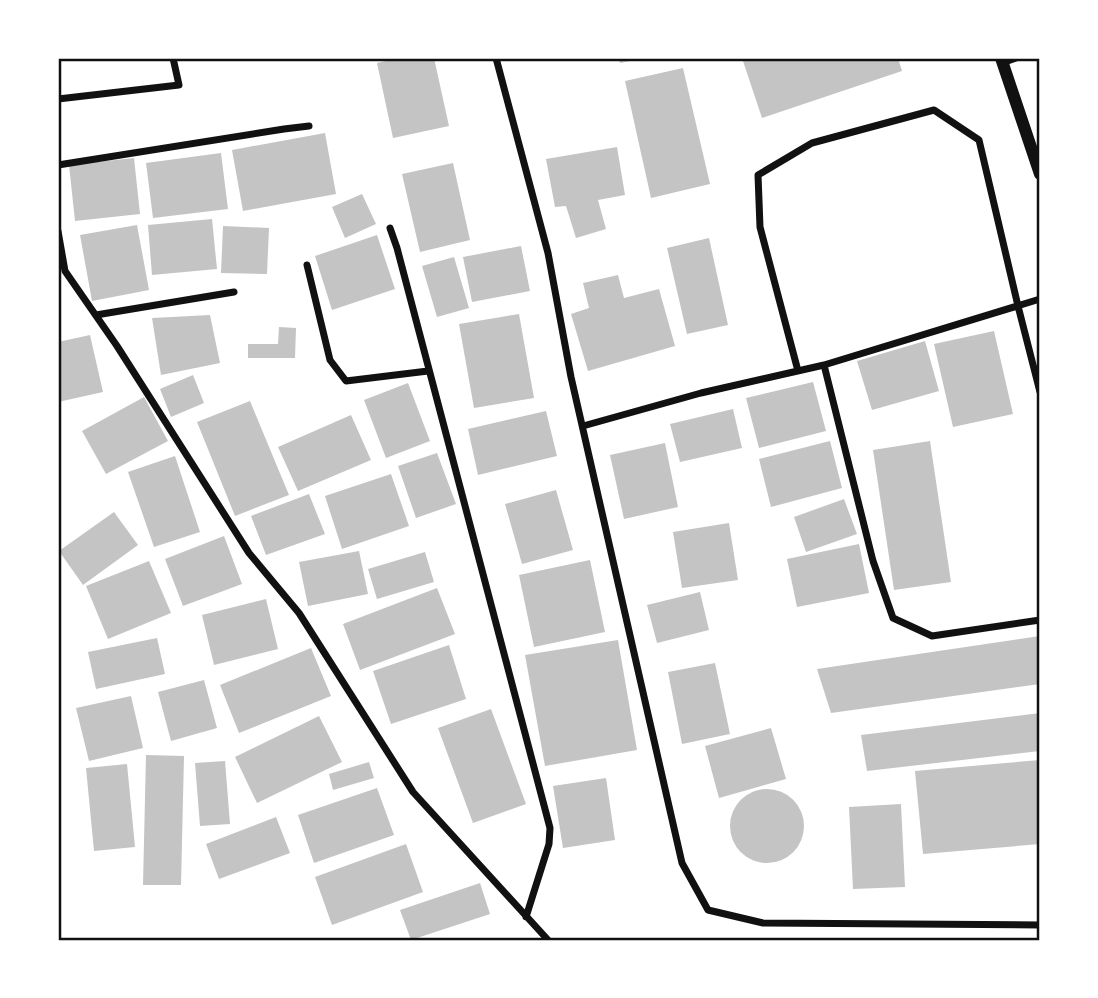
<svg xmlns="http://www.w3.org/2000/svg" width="1098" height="998" font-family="'Golos Text',sans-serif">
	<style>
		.building { fill: #c4c4c4 }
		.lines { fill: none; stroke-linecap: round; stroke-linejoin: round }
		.minor { stroke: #111; stroke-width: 7 }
		.tertiary { stroke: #111; stroke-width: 12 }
		.neatline { fill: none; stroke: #111; stroke-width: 2.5 }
	</style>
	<rect width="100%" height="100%" fill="#fff"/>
	<!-- building -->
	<path class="building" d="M399,58h35l15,68 -56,12 -16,-75z
		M618,58h22v1l-20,4z
		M742,58h156l4,13 -140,47z
		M683,68l27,116 -59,14 -26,-117z
		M325,133l11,61 -93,17 -11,-61z
		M617,147l8,48 -27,5 8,29 -30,9 -10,-32 -11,1 -9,-48z
		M221,153l7,56 -75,9 -7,-55z
		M134,158l6,56 -65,7 -6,-56z
		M453,163l17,77 -50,12 -18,-78z
		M362,194l14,30 -31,14 -13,-31z
		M212,219l5,50 -65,6 -4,-50z
		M137,225l12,65 -57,11 -12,-66z
		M223,226l46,2 -2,46 -46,-1z
		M377,235l18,54 -63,21 -17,-54z
		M709,238l19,87 -41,9 -20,-86z
		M521,246l9,45 -58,11 -9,-45z
		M454,257l15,51 -32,9 -15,-51z
		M618,275l6,23 35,-9 16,57 -87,25 -17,-57 18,-6 -6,-25z
		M519,314l15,84 -60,10 -15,-84z
		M210,315l10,48 -59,12 -9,-57z
		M279,327l17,1 -1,30h-47v-14h30z
		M994,331l19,83 -60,13 -19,-83z
		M90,335l13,57 -45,10v-60z
		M925,341l14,50 -67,19 -15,-49z
		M193,375l11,28 -33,14 -11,-28z
		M813,382l13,49 -67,17 -13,-50z
		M408,383l22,58 -44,17 -22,-58z
		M144,397l24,44 -62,33 -24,-43z
		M250,401l39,94 -54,21 -38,-94z
		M733,409l9,39 -62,14 -10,-38z
		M546,411l11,45 -79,19 -10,-46z
		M351,415l20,45 -73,31 -20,-44z
		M830,441l12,47 -71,19 -12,-48z
		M930,441l21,141 -57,8 -21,-140z
		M665,443l13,64 -54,12 -14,-64z
		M437,453l19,51 -40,14 -18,-52z
		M175,456l25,76 -46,15 -26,-75z
		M391,474l18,52 -67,23 -17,-53z
		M556,490l17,60 -51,14 -17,-60z
		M309,494l16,40 -59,21 -15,-39z
		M844,499l13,35 -51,18 -12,-35z
		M114,512l24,33 -55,40 -24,-34z
		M729,523l9,57 -56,8 -9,-56z
		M224,536l18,48 -59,22 -18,-47z
		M859,544l10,49 -72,14 -10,-48z
		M359,551l9,43 -60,12 -9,-44z
		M425,552l9,30 -57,17 -9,-30z
		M590,560l15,72 -71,15 -15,-72z
		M149,561l22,52 -63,26 -22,-53z
		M437,588l18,46 -95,36 -17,-46z
		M700,592l9,38 -52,13 -10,-38z
		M266,599l12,50 -64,16 -12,-50z
		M1040,636v48l-209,29 -14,-44z
		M157,638l8,36 -69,15 -8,-37z
		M618,640l19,110 -92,16 -20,-111z
		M449,645l17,54 -75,25 -18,-53z
		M311,648l20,48 -92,37 -19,-48z
		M715,663l15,71 -48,10 -14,-72z
		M204,680l13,48 -46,13 -13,-49z
		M131,696l12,52 -54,13 -13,-53z
		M491,709l35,95 -53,19 -35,-95z
		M1040,713v38l-173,20 -6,-36z
		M319,716l23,46 -85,41 -22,-46z
		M771,728l15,51 -67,19 -14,-52z
		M146,755l38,1 -3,129h-38z
		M1040,760v84l-117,10 -8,-83z
		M225,761l5,63 -30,2 -5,-63z
		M369,762l5,16 -41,12 -4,-16z
		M127,764l8,83 -41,4 -8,-83z
		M606,778l9,62 -52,8 -10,-62z
		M377,788l17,47 -80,28 -16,-48z
		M730 826a37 37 0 1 1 74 0a37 37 0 1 1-74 0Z
		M901,804l4,83 -52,2 -4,-82z
		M276,817l14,36 -71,26 -13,-35z
		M406,844l17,48 -91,33 -17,-48z
		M480,883l10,31 -79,26 -11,-30z"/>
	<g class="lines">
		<!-- minor -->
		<path class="minor" d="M496,58l52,195 23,124 111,486 26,47 55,13 277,2
			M1002,63l14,-5
			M58,99l121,-14 -6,-27
			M58,165l226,-36 25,-3
			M390,228l7,20 153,580 -1,16 -23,73
			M58,231l7,40 52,75 132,207 50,60 114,179 135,148
			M307,265l23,95 16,21 82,-10
			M96,315l138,-23
			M824,365l49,196 20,57 39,18 108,-16
			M798,371l-38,-144 -2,-52 54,-32 122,-33 45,30 39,166 22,86
			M583,426l118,-33 123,-28 216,-66"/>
		<!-- tertiary -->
		<path class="tertiary" d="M1001,58l39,116"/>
	</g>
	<!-- border -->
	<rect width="1098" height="998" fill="none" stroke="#ffffff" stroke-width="119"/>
	<rect x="60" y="60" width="978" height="879" class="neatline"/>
</svg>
